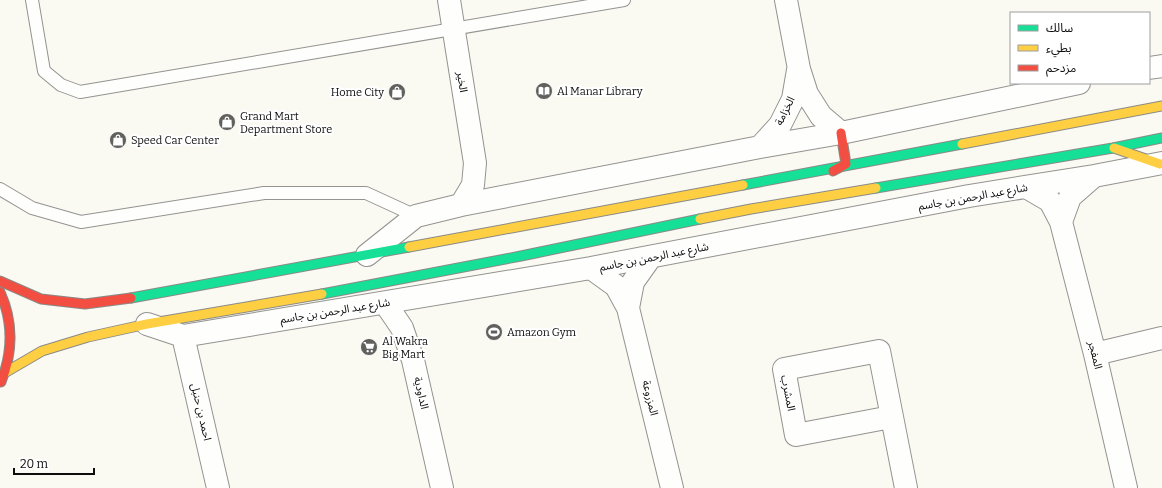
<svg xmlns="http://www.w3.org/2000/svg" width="1162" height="488" font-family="Bitter,'Noto Sans Arabic',serif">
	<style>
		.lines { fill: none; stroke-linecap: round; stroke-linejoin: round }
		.lane-casing { stroke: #949390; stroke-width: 14 }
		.street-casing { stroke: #949390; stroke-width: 24 }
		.fast-casing { stroke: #8a8a87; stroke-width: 11 }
		.slow-casing { stroke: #8a8a87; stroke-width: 11 }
		.jam-casing { stroke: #8a8a87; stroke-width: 11 }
		.lane { stroke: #fefefd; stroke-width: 12 }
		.street { stroke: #fefefd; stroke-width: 22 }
		.fast { stroke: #16e098; stroke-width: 9 }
		.slow { stroke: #ffcf43; stroke-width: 9 }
		.jam { stroke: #f24e42; stroke-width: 9 }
		.labels { text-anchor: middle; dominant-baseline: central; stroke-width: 4; stroke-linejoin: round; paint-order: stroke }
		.street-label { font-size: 11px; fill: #0d0d0d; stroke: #fff }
		.poi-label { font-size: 11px; fill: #0d0d0d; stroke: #fff; text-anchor: start }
	</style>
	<rect width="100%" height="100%" fill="#faf9f2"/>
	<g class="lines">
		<!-- lane casing -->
		<g class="lane-casing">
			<path id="lane" d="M32,0l12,71 17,14 19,7 544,-92
				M0,189l32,19 49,14 183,-29h102l50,23"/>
		</g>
		<!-- street casing -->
		<g class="street-casing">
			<path id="street" d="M449,0l26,163 -2,22 -12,20
				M786,0l13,69 8,25 14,22 20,17
				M1149,68l13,-2
				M760,147l20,-22 13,-26 5,-29
				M1026,187l24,14 11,21 34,132 31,134
				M1061,222l9,-25 24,-21
				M367,255l49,-39 45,-11 299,-58 81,-14 238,-50
				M591,268l25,18 12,22 44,180
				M385,303l17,25 11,32 29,128
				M628,308l5,-26 17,-24
				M147,324l36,12 408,-68 378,-72 125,-20 68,-13
				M183,336l35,152
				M1095,354l67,-16
				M891,417l-95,18 -12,-66 95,-18 27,137"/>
		</g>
		<!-- fast casing -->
		<g class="fast-casing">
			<path id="fast" d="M743,185l219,-41
				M876,188l237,-40 49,-10
				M322,294l199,-38 179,-37
				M131,298l278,-51"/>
		</g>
		<!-- slow casing -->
		<g class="slow-casing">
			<path id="slow" d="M962,144l200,-38
				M1114,148l46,16
				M700,219l51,-10 125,-21
				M409,247l334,-62
				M6,372l36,-21 46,-14 59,-13 175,-30"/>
		</g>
		<!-- jam casing -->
		<g class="jam-casing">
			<path id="jam" d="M833,171l13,-7 -5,-31
				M0,281l41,18 44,5 46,-6
				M0,292c13,29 13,60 1,90"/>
		</g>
		<!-- lane -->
		<use href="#lane" class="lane"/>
		<!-- street -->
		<use href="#street" class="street"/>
		<!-- fast -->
		<use href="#fast" class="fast"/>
		<!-- slow -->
		<use href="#slow" class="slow"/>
		<!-- jam -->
		<use href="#jam" class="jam"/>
	</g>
	<!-- icons -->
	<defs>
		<g id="library-disc" transform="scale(0.9)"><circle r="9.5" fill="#60605d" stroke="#fff"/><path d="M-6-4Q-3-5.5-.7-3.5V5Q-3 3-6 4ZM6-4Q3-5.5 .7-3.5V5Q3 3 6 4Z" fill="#fff"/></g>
		<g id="shop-disc" transform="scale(0.9)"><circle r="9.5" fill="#60605d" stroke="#fff"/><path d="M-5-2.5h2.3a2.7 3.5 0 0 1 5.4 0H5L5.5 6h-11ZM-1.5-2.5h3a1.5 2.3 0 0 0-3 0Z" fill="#fff"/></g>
		<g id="stadium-disc" transform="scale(0.9)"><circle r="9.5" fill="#60605d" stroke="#fff"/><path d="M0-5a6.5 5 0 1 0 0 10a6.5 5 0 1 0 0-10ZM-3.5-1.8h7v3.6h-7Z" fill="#fff"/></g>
		<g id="supermarket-disc" transform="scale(0.9)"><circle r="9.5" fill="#60605d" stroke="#fff"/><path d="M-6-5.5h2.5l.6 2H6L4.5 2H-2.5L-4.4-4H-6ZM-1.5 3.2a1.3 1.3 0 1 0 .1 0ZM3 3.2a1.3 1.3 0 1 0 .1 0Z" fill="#fff"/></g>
	</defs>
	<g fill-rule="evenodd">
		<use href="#library-disc" x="544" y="91"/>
		<use href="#shop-disc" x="397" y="92"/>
		<use href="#shop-disc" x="227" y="122"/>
		<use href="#shop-disc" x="118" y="140"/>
		<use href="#stadium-disc" x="494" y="332"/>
		<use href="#supermarket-disc" x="369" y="347"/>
	</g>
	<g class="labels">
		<!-- street labels -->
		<g class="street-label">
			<text transform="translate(462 82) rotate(81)">الخير</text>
			<text transform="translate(785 111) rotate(-64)">الخزامة</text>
			<text transform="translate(973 197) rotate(-10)">شارع عبد الرحمن بن جاسم</text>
			<text transform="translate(654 257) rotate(-11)">شارع عبد الرحمن بن جاسم</text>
			<text transform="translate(335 311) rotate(-9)">شارع عبد الرحمن بن جاسم</text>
			<text transform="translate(1095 355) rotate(76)">المفجر</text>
			<text transform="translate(421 393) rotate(77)">الداودية</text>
			<text transform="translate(788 393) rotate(79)">المشرب</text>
			<text transform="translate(650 398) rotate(76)">المزروعة</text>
			<text transform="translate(201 412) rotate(77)">احمد بن حنبل</text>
		</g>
		<!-- poi labels -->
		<g class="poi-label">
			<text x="557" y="91">Al Manar Library</text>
			<text x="384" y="92" text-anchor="end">Home City</text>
			<text x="240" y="116">Grand Mart<tspan x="240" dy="13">Department Store</tspan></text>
			<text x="131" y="140">Speed Car Center</text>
			<text x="507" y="332">Amazon Gym</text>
			<text x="382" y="341">Al Wakra<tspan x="382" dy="13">Big Mart</tspan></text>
		</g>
	</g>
	<!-- legend -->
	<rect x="1010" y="12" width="140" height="72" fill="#ffffff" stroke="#9e9e9e"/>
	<rect x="1018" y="25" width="20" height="6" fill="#16e098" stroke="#9e9e9e"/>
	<text x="1046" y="32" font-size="12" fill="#0d0d0d">سالك</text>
	<rect x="1018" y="45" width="20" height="6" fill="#ffcf43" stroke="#9e9e9e"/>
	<text x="1046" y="52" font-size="12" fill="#0d0d0d">بطيء</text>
	<rect x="1018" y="65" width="20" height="6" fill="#f24e42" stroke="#9e9e9e"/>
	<text x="1046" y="72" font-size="12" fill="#0d0d0d">مزدحم</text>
	<!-- scale -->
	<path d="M14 468v6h80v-6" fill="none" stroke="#0d0d0d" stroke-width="2"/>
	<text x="20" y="468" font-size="12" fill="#0d0d0d" stroke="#ffffff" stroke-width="3" paint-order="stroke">20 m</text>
</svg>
